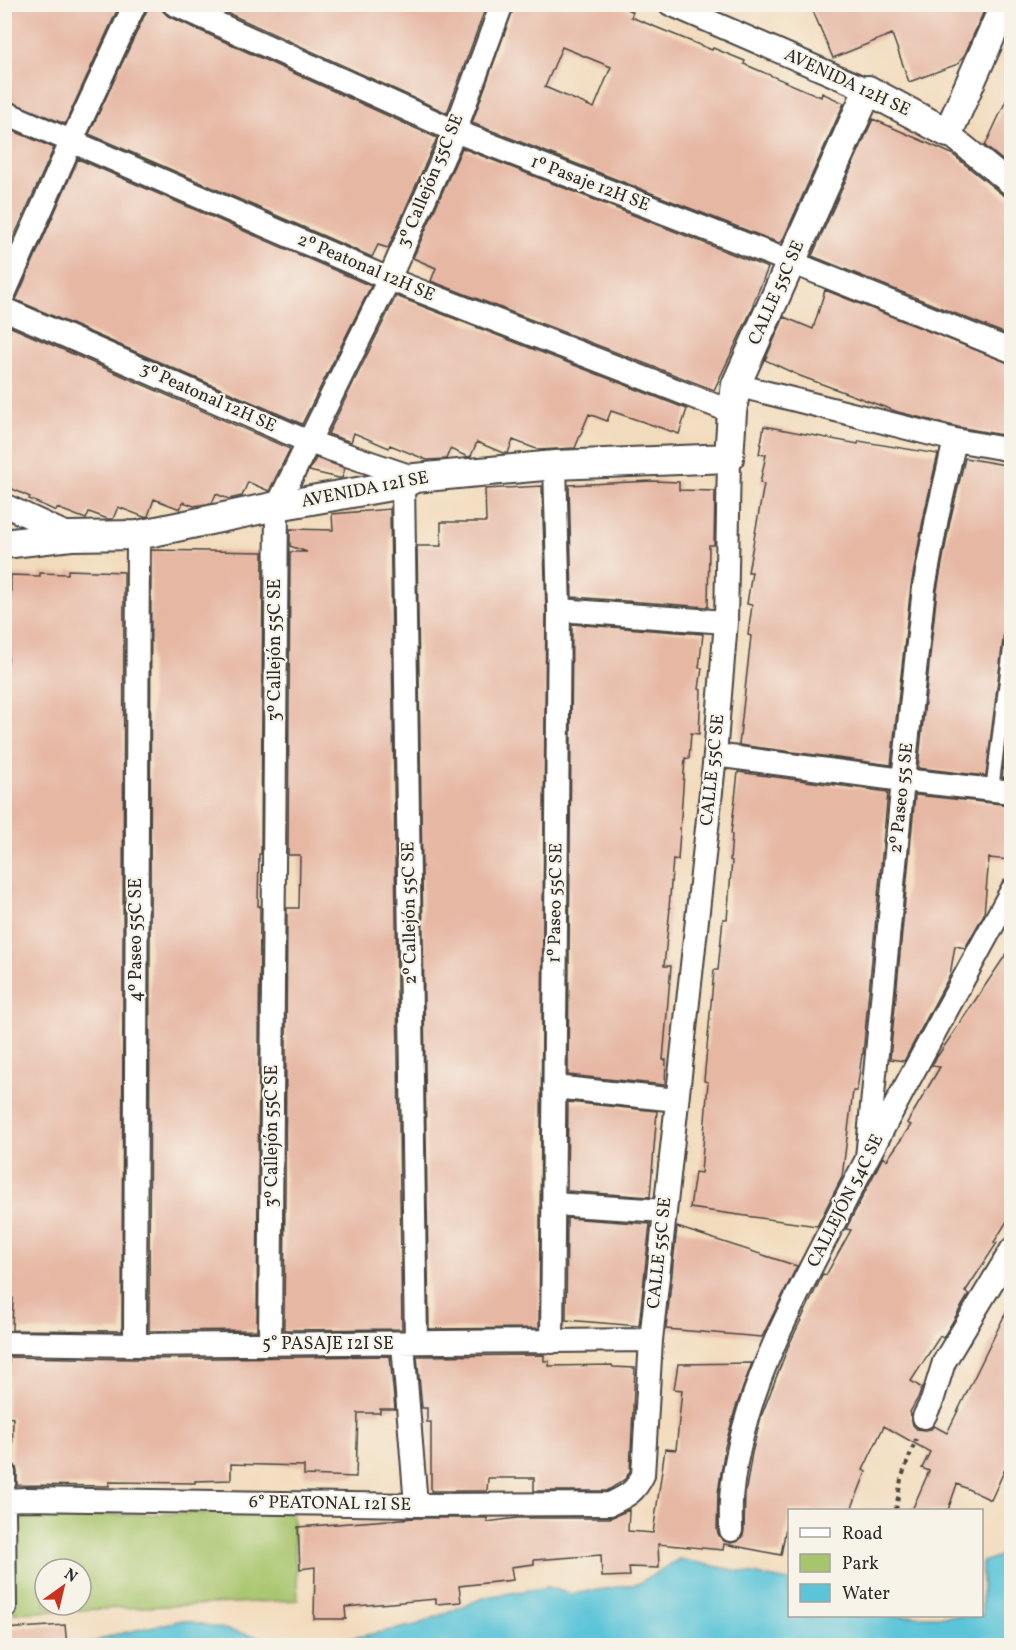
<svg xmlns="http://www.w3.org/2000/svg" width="1016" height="1650" font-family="Vollkorn,serif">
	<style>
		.green { fill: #a7c56c; stroke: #69784c; stroke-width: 1.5; fill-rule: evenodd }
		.water { fill: #5cc4d8; stroke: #447882; stroke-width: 1.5 }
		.building { fill: #e6b8a4; fill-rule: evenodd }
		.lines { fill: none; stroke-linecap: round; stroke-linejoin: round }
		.service-casing { stroke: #494541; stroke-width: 15 }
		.minor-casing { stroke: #494541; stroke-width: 26 }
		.tertiary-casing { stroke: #494541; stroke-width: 32 }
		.path { stroke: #494541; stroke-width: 4; stroke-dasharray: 4.5 4.5; stroke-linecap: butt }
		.service { stroke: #fff; stroke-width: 12 }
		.minor { stroke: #fff; stroke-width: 22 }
		.tertiary { stroke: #fff; stroke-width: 28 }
		.labels { text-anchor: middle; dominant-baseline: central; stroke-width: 4.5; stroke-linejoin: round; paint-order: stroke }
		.street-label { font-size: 18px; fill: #2b2b2b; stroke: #f7f3e8 }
	</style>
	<rect width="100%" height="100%" fill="#f7f3e8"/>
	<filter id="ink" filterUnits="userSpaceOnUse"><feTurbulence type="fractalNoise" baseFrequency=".0167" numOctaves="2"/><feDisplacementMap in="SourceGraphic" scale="12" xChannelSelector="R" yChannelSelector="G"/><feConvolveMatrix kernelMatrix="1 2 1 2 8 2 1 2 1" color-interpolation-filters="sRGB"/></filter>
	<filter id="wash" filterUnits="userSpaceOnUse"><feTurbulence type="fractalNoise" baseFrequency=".008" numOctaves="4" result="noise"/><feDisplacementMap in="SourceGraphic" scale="24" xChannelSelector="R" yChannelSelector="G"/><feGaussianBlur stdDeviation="1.35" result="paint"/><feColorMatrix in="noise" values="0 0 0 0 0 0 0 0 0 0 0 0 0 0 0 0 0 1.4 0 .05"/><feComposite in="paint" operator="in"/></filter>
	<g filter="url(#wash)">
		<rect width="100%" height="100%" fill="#f2dbbc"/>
		<!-- green -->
		<path class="green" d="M292,1511l6,89 -284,13 2,-96zM45,1569h36v36h-36z"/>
		<!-- water -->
		<path class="water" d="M1011,1552v93h-693l98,-20 70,-28 62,-10 23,7 67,-10 41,-25 110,22 1,35h192v-54z
			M183,1620l81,18 49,7h-227l27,-10z"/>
		<g id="blocks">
			<!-- building -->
			<path class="building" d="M4,4h116l-55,120 -61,-25z
				M148,4h13l2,7 5,5 269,122 -49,110 -10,-3 -6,12 -283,-123 58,-124z
				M208,4h279l-40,109z
				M515,4h101l17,8 -2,5 81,33 1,-2 32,13 -1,3 77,33 1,-4 22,10 -62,139h-2l-1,1 -307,-120zM562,47l49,20 -17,41 -49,-21z
				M810,4h177l-22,50 -7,10 -49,18 -17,-48 -59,24z
				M1011,90v77l-26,-21z
				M873,119l79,35 51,41 8,3v138l-199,-80z
				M4,127l50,21 -50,111z
				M462,148l306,120 -15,36 1,1 -40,85 -283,-109 5,-13 -23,-10z
				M78,159l293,127 -69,138 -286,-124z
				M825,290l186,74v61l-3,11 -50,-9 -60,-15 -98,-36 -35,-16 19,-43 29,12z
				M396,296l291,113 -8,25 -68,-23 -4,10 -18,-7 -14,34 -36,2 -26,-10 -5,13h-5l-26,-11 -6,14 -3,1 -18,-8 -4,10 -19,1 -37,-15 -1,3 -35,-15 -3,9 -23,-8z
				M4,324l286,125 -21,42 -21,-9 -6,14 -13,3 -13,-5 -4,9 -18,3 -11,-4 -3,7 -26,-10 -6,17 -4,1 -26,-10 -5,12h-5l-19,-7 -3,7 -29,-11 -1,3 -27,-12 1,-2 -26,-12z
				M764,426l94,18 1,-3 79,13 -14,61 -13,71 -20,179 -152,-20 12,-109 -3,-1 4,-30 -5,-1 5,-32h-4l16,-88 -4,-1 6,-28 -7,-1z
				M316,458l29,10 -3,10h-3l-30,-7z
				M965,458l46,8v92l-3,25 3,1 -5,43 -2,5 -18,144 -68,-8 19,-178 13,-69z
				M652,481l27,1v8l36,1 -1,54h-5l-1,62 -136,-10 -3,-112z
				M542,486l4,124 -7,718 -110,1 -12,-783h24v-24h45l-1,-33z
				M390,509l12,820 -118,1 3,-422h12l1,-53h-12l2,-303h17l-17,-6v-17l43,1 -1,-16z
				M151,550l112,2 -2,302h-2l-1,52h2l-3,424 -108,1z
				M68,570l56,2 -2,759 -110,-1 1,-32h-9l2,-84h-2v-95l5,-156h-5l2,-50h2v-91l-2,-79h2l-2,-81h2l1,-30h1l1,-57 29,1v-3l28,1z
				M572,624l131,10 -4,34h3l-3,21 2,1 -2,44 -8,-1 -2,26 -4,-1 -7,102 -5,-1 -4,49h1l-6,58h7l-8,94h3l-1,25 -97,-10z
				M1011,702v76l-9,-1z
				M738,772l150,20 -25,262h-1l-5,37h-4l-11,86 -25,49 -127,-18 5,-36 6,1 7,-91 -4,-1 10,-111h4l5,-51h4l5,-58 -2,-1 2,-25 -1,-1z
				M915,795l96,10v55l-22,-2 -5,56 -19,34 -10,-2 -5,29 -46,86 -14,-2z
				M1011,947v268l-17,27 3,1 -32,49 4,2 -26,44 -3,-2 -29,45 11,7 -3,8 -9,16 3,13 4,4 7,1 7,-1 3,-3 13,7 64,-131v154l-20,44 -34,-16 -9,26h-36l17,-39 -7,-3 8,-16 -46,-26 -21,44 3,2 -15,38h-62v8l-1,-1 -7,38 -57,-11 -1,6 -65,-6 1,24 -30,-1 1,9 -28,1 -1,-22 -67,5v4l-23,3 2,13 -54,6 2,16 -25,2v-5l-91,8 1,12h-32l1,-52 -15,2 -2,-42 117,-9h72v4l30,-4h93l19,-8 -1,21 25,2 12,-84 11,1 6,-60 -8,-1 4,-25 74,-1 -17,47 -10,37 -7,46 -1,37 2,6 5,5 7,2 7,-2 5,-5 1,-6 1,-35 7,-42 9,-36 27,-70 35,-73 3,1 25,-45 -5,-1 37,-72 4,3 24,-35 -4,-2 33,-56 -8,-1 6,-12 -1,3z
				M568,1102l89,9 -7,86 -83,-6z
				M567,1218l83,6 -11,102 -73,-6z
				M677,1227l120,39 -35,71 -96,-8z
				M544,1355v6h5v5l63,-1 1,2 22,1 -5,103 -4,7 -8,6 -11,7h-73v-13h-46l-1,13h-56v-69h-4v-14h-5l-5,-52z
				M390,1356l5,53h-15v4h-22l-2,64 -52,-2v-9l-73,-2v16l-36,1v2l-86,-1v4l-92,-1v-13l-1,-5 -4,-5 1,-44 -6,-1 2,-60 126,2z
				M65,1625l2,21h-63v-17z"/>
		</g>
	</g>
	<g filter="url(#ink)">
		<use href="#blocks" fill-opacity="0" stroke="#494541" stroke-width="1.5"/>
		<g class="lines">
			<!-- service casing -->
			<g class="service-casing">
				<path id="service" d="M992,790l20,-157"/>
			</g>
			<!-- minor casing -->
			<g class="minor-casing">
				<path id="minor" d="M174,4l281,127 336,131 221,89
					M670,4l198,86
					M4,112l385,167 343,133
					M948,133l64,52
					M4,294l68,-154 63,-136
					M4,309l305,133 106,36
					M736,385l219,55 57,10
					M403,484l13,858
					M4,505l67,31
					M559,610l167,12
					M715,755l188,25 109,12
					M554,1087l123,13
					M867,1158l36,-378 21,-192 13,-70 18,-78
					M553,1204l112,7
					M552,1342l7,-732 -4,-145
					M4,1343l131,2 516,-5
					M270,1344l7,-838 112,-227 66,-148 47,-127
					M403,1344l13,161
					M135,1345l3,-810
					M924,1417l8,-16 12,-39 68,-113
					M4,1473v10
					M4,1500l22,-1 390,6 194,-1c17,-8 25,-12 33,-29l8,-135 64,-585 11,-133 3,-164
					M4,1511l1,96
					M731,1530c0,-14 -1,-28 1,-41 12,-104 66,-195 112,-286 54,-105 111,-209 168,-313"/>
			</g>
			<!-- tertiary casing -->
			<g class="tertiary-casing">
				<path id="tertiary" d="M4,544l67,-8 67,-1 139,-29 126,-22 12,-6 140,-13 174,-7 3,-46 4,-27 132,-295 80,43 57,-129"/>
			</g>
			<!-- path -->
			<path class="path" d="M896,1510l5,-31 15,-40"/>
			<!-- service -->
			<use href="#service" class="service"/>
			<!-- minor -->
			<use href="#minor" class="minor"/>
			<!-- tertiary -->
			<use href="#tertiary" class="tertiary"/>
		</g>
	</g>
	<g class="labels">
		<!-- street labels -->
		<g class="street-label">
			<text transform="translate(847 83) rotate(25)">AVENIDA 12H SE</text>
			<text transform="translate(431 181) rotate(-67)">3º Callejón 55C SE</text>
			<text transform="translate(590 184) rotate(21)">1º Pasaje 12H SE</text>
			<text transform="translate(366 268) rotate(23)">2º Peatonal 12H SE</text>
			<text transform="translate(777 293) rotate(-66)">CALLE 55C SE</text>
			<text transform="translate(208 398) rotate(24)">3º Peatonal 12H SE</text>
			<text transform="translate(365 490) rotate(-11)">AVENIDA 12I SE</text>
			<text transform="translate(275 650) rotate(-90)">3º Callejón 55C SE</text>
			<text transform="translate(713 770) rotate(-84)">CALLE 55C SE</text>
			<text transform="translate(902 798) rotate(-84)">2º Paseo 55 SE</text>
			<text transform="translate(556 903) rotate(-89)">1º Paseo 55C SE</text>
			<text transform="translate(410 913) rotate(-91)">2º Callejón 55C SE</text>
			<text transform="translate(136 940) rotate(-90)">4º Paseo 55C SE</text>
			<text transform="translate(272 1136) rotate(-90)">3º Callejón 55C SE</text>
			<text transform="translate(846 1201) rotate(-63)">CALLEJÓN 54C SE</text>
			<text transform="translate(660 1253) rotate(-84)">CALLE 55C SE</text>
			<text x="328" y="1344">5° PASAJE 12I SE</text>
			<text transform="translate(330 1504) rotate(1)">6° PEATONAL 12I SE</text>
		</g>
	</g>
	<!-- margin -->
	<rect width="1016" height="1650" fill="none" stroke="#f7f3e8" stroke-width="24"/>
	<!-- legend -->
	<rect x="788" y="1509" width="195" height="108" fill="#f7f3e8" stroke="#a5a39c" stroke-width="1.5"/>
	<rect x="800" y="1528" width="30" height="9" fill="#ffffff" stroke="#a5a39c" stroke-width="1.5"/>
	<text x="842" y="1539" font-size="18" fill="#2b2b2b">Road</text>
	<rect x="800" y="1554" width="30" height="18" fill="#a7c56c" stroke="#a5a39c" stroke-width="1.5"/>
	<text x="842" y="1569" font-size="18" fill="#2b2b2b">Park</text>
	<rect x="800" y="1584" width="30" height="18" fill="#5cc4d8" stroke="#a5a39c" stroke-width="1.5"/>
	<text x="842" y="1599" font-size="18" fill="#2b2b2b">Water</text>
	<!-- north arrow -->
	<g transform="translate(63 1587) rotate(34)"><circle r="28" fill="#f7f3e8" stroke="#a5a39c" stroke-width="1.5"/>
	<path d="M0-4.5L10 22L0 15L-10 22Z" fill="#c8321e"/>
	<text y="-9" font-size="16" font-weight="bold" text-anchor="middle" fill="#2b2b2b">N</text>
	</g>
</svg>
